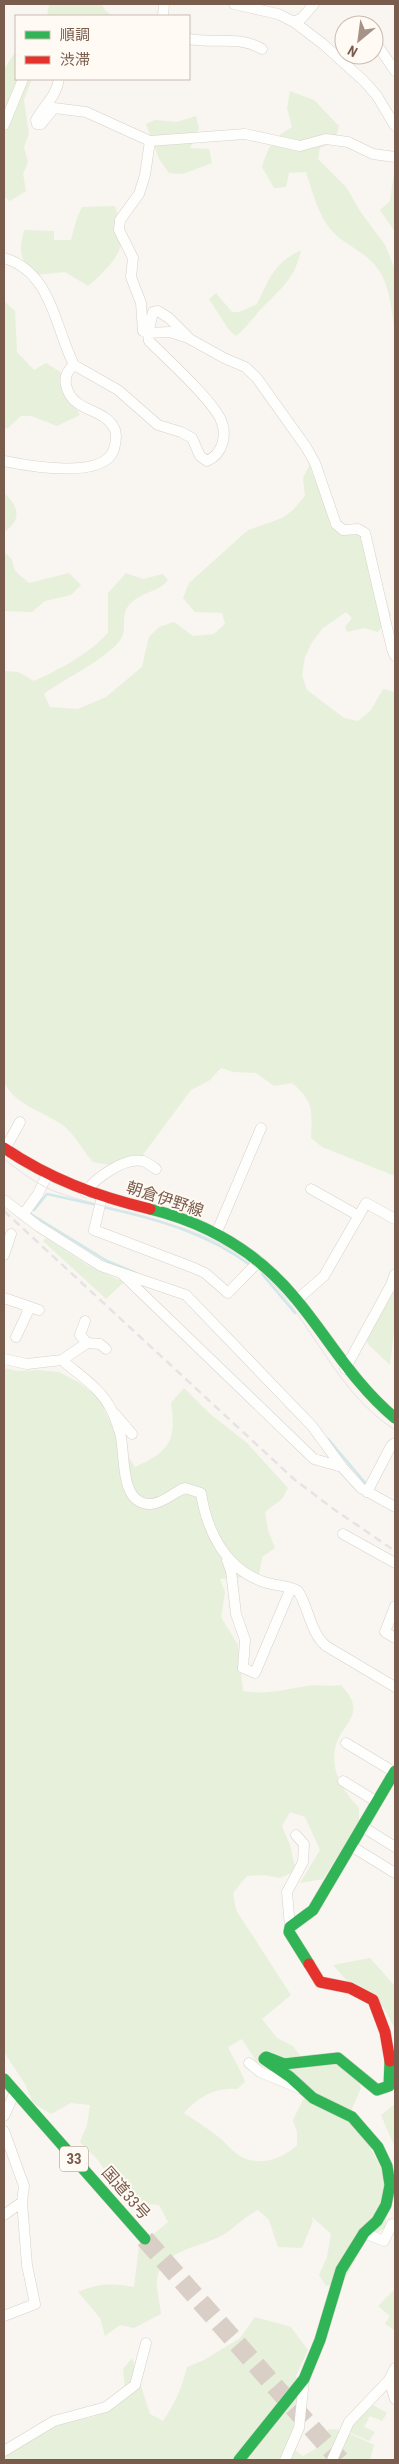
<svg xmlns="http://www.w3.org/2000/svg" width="399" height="2464" font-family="'Roboto Condensed','Noto Sans JP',sans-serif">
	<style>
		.green { fill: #e7f0db; fill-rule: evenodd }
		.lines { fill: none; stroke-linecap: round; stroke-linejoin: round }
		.stream { stroke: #d0e8ea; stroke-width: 2.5 }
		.highway-tunnel { stroke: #d9cfc7; stroke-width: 19; stroke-dasharray: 19 9; stroke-linecap: butt }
		.street-casing { stroke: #d7d1cb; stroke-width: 11 }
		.fast-casing { stroke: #d9d2cb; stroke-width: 12 }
		.jam-casing { stroke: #d9d2cb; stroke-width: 12 }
		.street { stroke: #fefefd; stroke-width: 10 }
		.fast { stroke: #30b455; stroke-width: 11 }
		.jam { stroke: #e5322d; stroke-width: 11 }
		.tram { stroke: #e6e3e7; stroke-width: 1 }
		.rail { stroke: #e6e3e7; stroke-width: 2.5; stroke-dasharray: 8 5; stroke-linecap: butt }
		.labels { text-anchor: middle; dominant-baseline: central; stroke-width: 4; stroke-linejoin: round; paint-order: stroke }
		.shield { fill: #fffaf3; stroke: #a28b7f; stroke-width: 1 }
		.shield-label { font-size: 15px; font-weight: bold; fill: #7a5c4d }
		.street-label { font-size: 16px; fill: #7a5c4d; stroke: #fffaf3 }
	</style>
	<rect width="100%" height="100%" fill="#f9f5f0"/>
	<!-- green -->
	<path class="green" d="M49,4h53l3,6 7,6h-65z
		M16,51v28h16l-8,21 5,34 -5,13 4,15 -5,12 3,17 -16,10 -6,-4v-128z
		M290,91l24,9 25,26 -4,16 -15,6 -2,11 28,28 14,24 25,34 10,24v67c-2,-18 -5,-49 -15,-64 -11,-19 -33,-25 -47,-40 -15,-16 -20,-39 -27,-60l-17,1 -3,14 -12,1 -12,-21c7,-22 10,-28 30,-40l-5,-19z
		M196,116l3,12 -9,20 19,1 3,14 -29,11 -14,-1 -10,-14 -13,-35 9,-4 22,2z
		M395,167v65l-15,-22 10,-9z
		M115,206c2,9 9,23 8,32 -3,20 -21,36 -35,48l-23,-14 -29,3c-16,-16 -18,-22 -12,-45l30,1v9h17l6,-22 5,-11z
		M301,250c-7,34 -26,42 -46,66 -7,8 -11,14 -19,20l-7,-6 -20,-31 7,-6 16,19h7l18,-8c13,-26 16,-40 44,-54z
		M4,301l11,10 2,41 17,18 12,-7 19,12 2,18 13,22 -23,11 -26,-10h-10l-13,12 -4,1z
		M310,464l2,10 10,6 21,53h13l10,7 10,15 4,30 11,30 -13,17 -14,-4 -17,4 -2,-5 7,-9 -6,-6 -23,16 -11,14 -7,15 -3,18 5,15 37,28 14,3 13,-11 12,-21 12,3v484l-73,-29 -11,-9c1,-27 3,-37 -19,-55l-18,3 -18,-13 -23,-1 -12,-4 -11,12 -19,10 -49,66 -33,9 -16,-3c-10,-11 -17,-26 -29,-36 -21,-15 -47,-20 -60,-43v-412l14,1 16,9c28,-13 52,-25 74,-48v-40l18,-20 17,6 20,-5 5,6c-9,12 -27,12 -38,24 -10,10 -3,22 -8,33 -9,19 -59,42 -78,57l6,13 28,2 28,-12 36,-30 7,-30 10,-10 15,-5 19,14 21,-2 11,-10 -3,-11 -27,-1 -12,-14 6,-15 59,-53 34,-12 11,-8 12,-14 -2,-18z
		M4,493c14,12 19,27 0,39z
		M4,552l7,6 4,13 14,12 40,-10 12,12 -10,10 -26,6 -13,11 -28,-1z
		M46,1238l43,28 35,16 -18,17 -63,-58z
		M395,1283v40l-5,42 -21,-20 -7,-11z
		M4,1368l13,3 21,-1 21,2 19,10 21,16 22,48 14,21c34,-15 42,-26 36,-64l13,-15 25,25 38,30 41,45 -6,11 -17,13 3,18 7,18 -13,9 -3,19 -39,3 5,13 -4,25 17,28 5,46c24,4 40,-1 63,-5 11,-2 23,1 35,-1 7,8 14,16 12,27 -2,9 -11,19 -15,27 -11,26 3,50 21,69v15l-36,56 -23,4 20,-33 -15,-33 -15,-5 -8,14 8,19 6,26 -16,7 -16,-3 -17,1 -14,17 3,17 55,85 -29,24 15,19 16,8 8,11 13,-3 40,19 7,15 -10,23 41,78 -7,39c-30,17 -25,28 -42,54l-17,4 -7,-11 8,-18 4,-23 -20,-18 2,5 -11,27 -24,-1 -9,-27 -11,-10c-16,8 -25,20 -39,27 -20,10 -58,14 -62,42 -1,10 3,24 4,35l-27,14 -14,-3 -15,11 -5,-18 -22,-26c20,-9 35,-9 56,-5l5,-41 29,-24 -9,-17 -27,-2 -11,-10 -24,-34 -17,-17 7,-17 3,-20 -19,-2 -20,11 -18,-11 -8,-19 -21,-32zM242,2039l14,22 32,17 18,16 -13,26 4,12v13c-15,15 -41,23 -60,9 -7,-5 -11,-11 -17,-16 -11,-9 -24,-17 -36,-25 14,-16 31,-26 53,-24l8,-7c-4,-13 -12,-23 -17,-35z
		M370,1958l25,28v43l-11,-21 -35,-25 -16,-18z
		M395,2104v44l-14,-33z
		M394,2290l1,37 -1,3 -9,-6 5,-8 -12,-10z
		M255,2317l36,10 17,23 -12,26 9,16 -14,55 12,9 14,-8 12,-19 13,1 32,15 -4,15h-366v-17l7,7 30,-19 22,-8 30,-6 21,-9 11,-18 -2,-21 9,-11 18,56 13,7c12,-17 19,-34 24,-54l17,-7 36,-22z
		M368,2402l19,11 -5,8 -12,-5 -6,11 11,5 -6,9 -22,-10z"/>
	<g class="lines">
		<!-- stream -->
		<path class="stream" d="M103,1207c51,11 104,26 147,58
			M34,1210l13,-16 50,11
			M29,1213l78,48 29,12
			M262,1274l33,39
			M328,1439l40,47"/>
		<!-- highway-tunnel -->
		<path class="highway-tunnel" d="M145,2239l195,221"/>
		<!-- street casing -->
		<g class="street-casing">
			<path id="street" d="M234,4l44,10 16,8 29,22 42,38 12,14 18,30
				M163,16l1,-12
				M294,22l8,-4 12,-14
				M189,39c25,5 50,-4 73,10
				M380,49l15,22
				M59,79c-3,18 -14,25 -23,41l1,4h4l13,-16 32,4 64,29 95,-7 55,12 26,-7 22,3 25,12 22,3
				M4,125l19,-46
				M150,141l-5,34 -6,19 -19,26 -1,10 14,28 -2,19 10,26 2,28 5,2 22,-1 18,6 36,20 21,9 11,10 50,70 9,16 21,61 7,6 15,-1 7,4 27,116 3,7
				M4,258c48,14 51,70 70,107
				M4,461c24,5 101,19 110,-12 2,-7 3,-13 1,-19 -8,-20 -35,-18 -45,-35 -7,-12 -6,-22 4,-30l44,25 40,35 23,7 11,6 8,18 7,5c16,-7 21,-27 13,-43 -12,-22 -52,-58 -71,-77l-1,-8 5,-21 5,-1 11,7 19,19
				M5,1149l15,-27
				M311,1189l48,27
				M85,1192c11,-14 39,-35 58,-31 5,2 9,5 13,8
				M102,1197l-8,33 100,38 11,5 23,20 31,-32
				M4,1200l34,26 63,40 85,29 126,131 30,41 19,21 34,19
				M23,1215l15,-21 9,-19
				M216,1234l45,-106
				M4,1255l7,-21
				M123,1275l191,184 28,8
				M4,1298l35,12
				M298,1299l26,-23 42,-73 29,16
				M85,1321l-5,14 7,8
				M16,1337l14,-30
				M4,1359l23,5 35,-4c18,16 39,28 50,51 3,7 6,15 8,22 6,19 -2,72 31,71 13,-1 23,-12 34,-16l16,5c6,38 24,76 63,89 11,4 24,3 34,9 11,17 12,41 28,55l69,41
				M62,1360l25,-17 13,1 6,5
				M345,1369l46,-84 4,-11
				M115,1414l17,20
				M367,1492l24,-46 4,-3
				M343,1534l52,29
				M227,1560l4,11 5,43 9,26 -2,28 12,5 36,-85
				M395,1606l-10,26 10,6
				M346,1743l48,29
				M343,1781l34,21
				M363,1827l32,20
				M351,1846l44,27
				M290,1927l-3,-35 16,-30 1,-18 -8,-9
				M249,2063l11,9 39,16
				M4,2116l11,-24
				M4,2131l20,55 -2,16 5,63 8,39 -31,12
				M4,2215l18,-13
				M364,2233l20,8 8,-17
				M389,2380l6,19
				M4,2451l50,-30 52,-14 29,-22 11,-42
				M285,2460l14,-32 5,-48
				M332,2460l17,-38 40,-42 6,-12"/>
		</g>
		<!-- fast casing -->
		<g class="fast-casing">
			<path id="fast" d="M150,1209c57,14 108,44 146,90 34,41 57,84 99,119
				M309,1964l-20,-32 1,-5 23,-17 82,-139
				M4,2079l141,160
				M239,2460l65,-81 16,-39 21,-70 23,-37 13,-12 9,-16 4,-20 -3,-19 -9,-19 -26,-30 -39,-19 -23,-21 -26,-18 2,-2 18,7 54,-6 39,32 12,-4 1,-25"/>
		</g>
		<!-- jam casing -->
		<g class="jam-casing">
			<path id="jam" d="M4,1148c46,31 92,48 146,61
				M309,1964l11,18 30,6 23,12 12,32 5,29"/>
		</g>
		<!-- street -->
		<use href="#street" class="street"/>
		<!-- fast -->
		<use href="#fast" class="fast"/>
		<!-- jam -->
		<use href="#jam" class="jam"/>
		<!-- tram -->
		<path class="tram" d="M4,1159c18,14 36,28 58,35 61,20 128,27 182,64 64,45 85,131 151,172"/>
		<!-- rail -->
		<path class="rail" d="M4,1211l291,269 40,30 60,41"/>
	</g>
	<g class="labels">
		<!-- shield labels -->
		<rect class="shield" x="60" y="2146.5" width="28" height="25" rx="4"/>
		<g class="shield-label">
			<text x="74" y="2159">33</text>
		</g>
		<!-- street labels -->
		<g class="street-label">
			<text transform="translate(165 1199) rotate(18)">朝倉伊野線</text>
			<text transform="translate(126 2193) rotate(49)">国道33号</text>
		</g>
	</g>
	<!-- border -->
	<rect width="399" height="2464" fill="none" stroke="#7a5c4d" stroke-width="10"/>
	<!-- legend -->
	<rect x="15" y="15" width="175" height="65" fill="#fffaf3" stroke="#cabbb1"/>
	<rect x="25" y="31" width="25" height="8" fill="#30b455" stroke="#cabbb1"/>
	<text x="60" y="40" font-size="15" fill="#7a5c4d">順調</text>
	<rect x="25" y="56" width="25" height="8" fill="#e5322d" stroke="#cabbb1"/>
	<text x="60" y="65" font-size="15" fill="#7a5c4d">渋滞</text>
	<!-- north arrow -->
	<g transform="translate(359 40) rotate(209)"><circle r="24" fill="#fffaf3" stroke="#cabbb1"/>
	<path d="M0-4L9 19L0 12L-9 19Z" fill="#a69286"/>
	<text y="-8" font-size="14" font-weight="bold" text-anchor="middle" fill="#7a5c4d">N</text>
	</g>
</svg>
